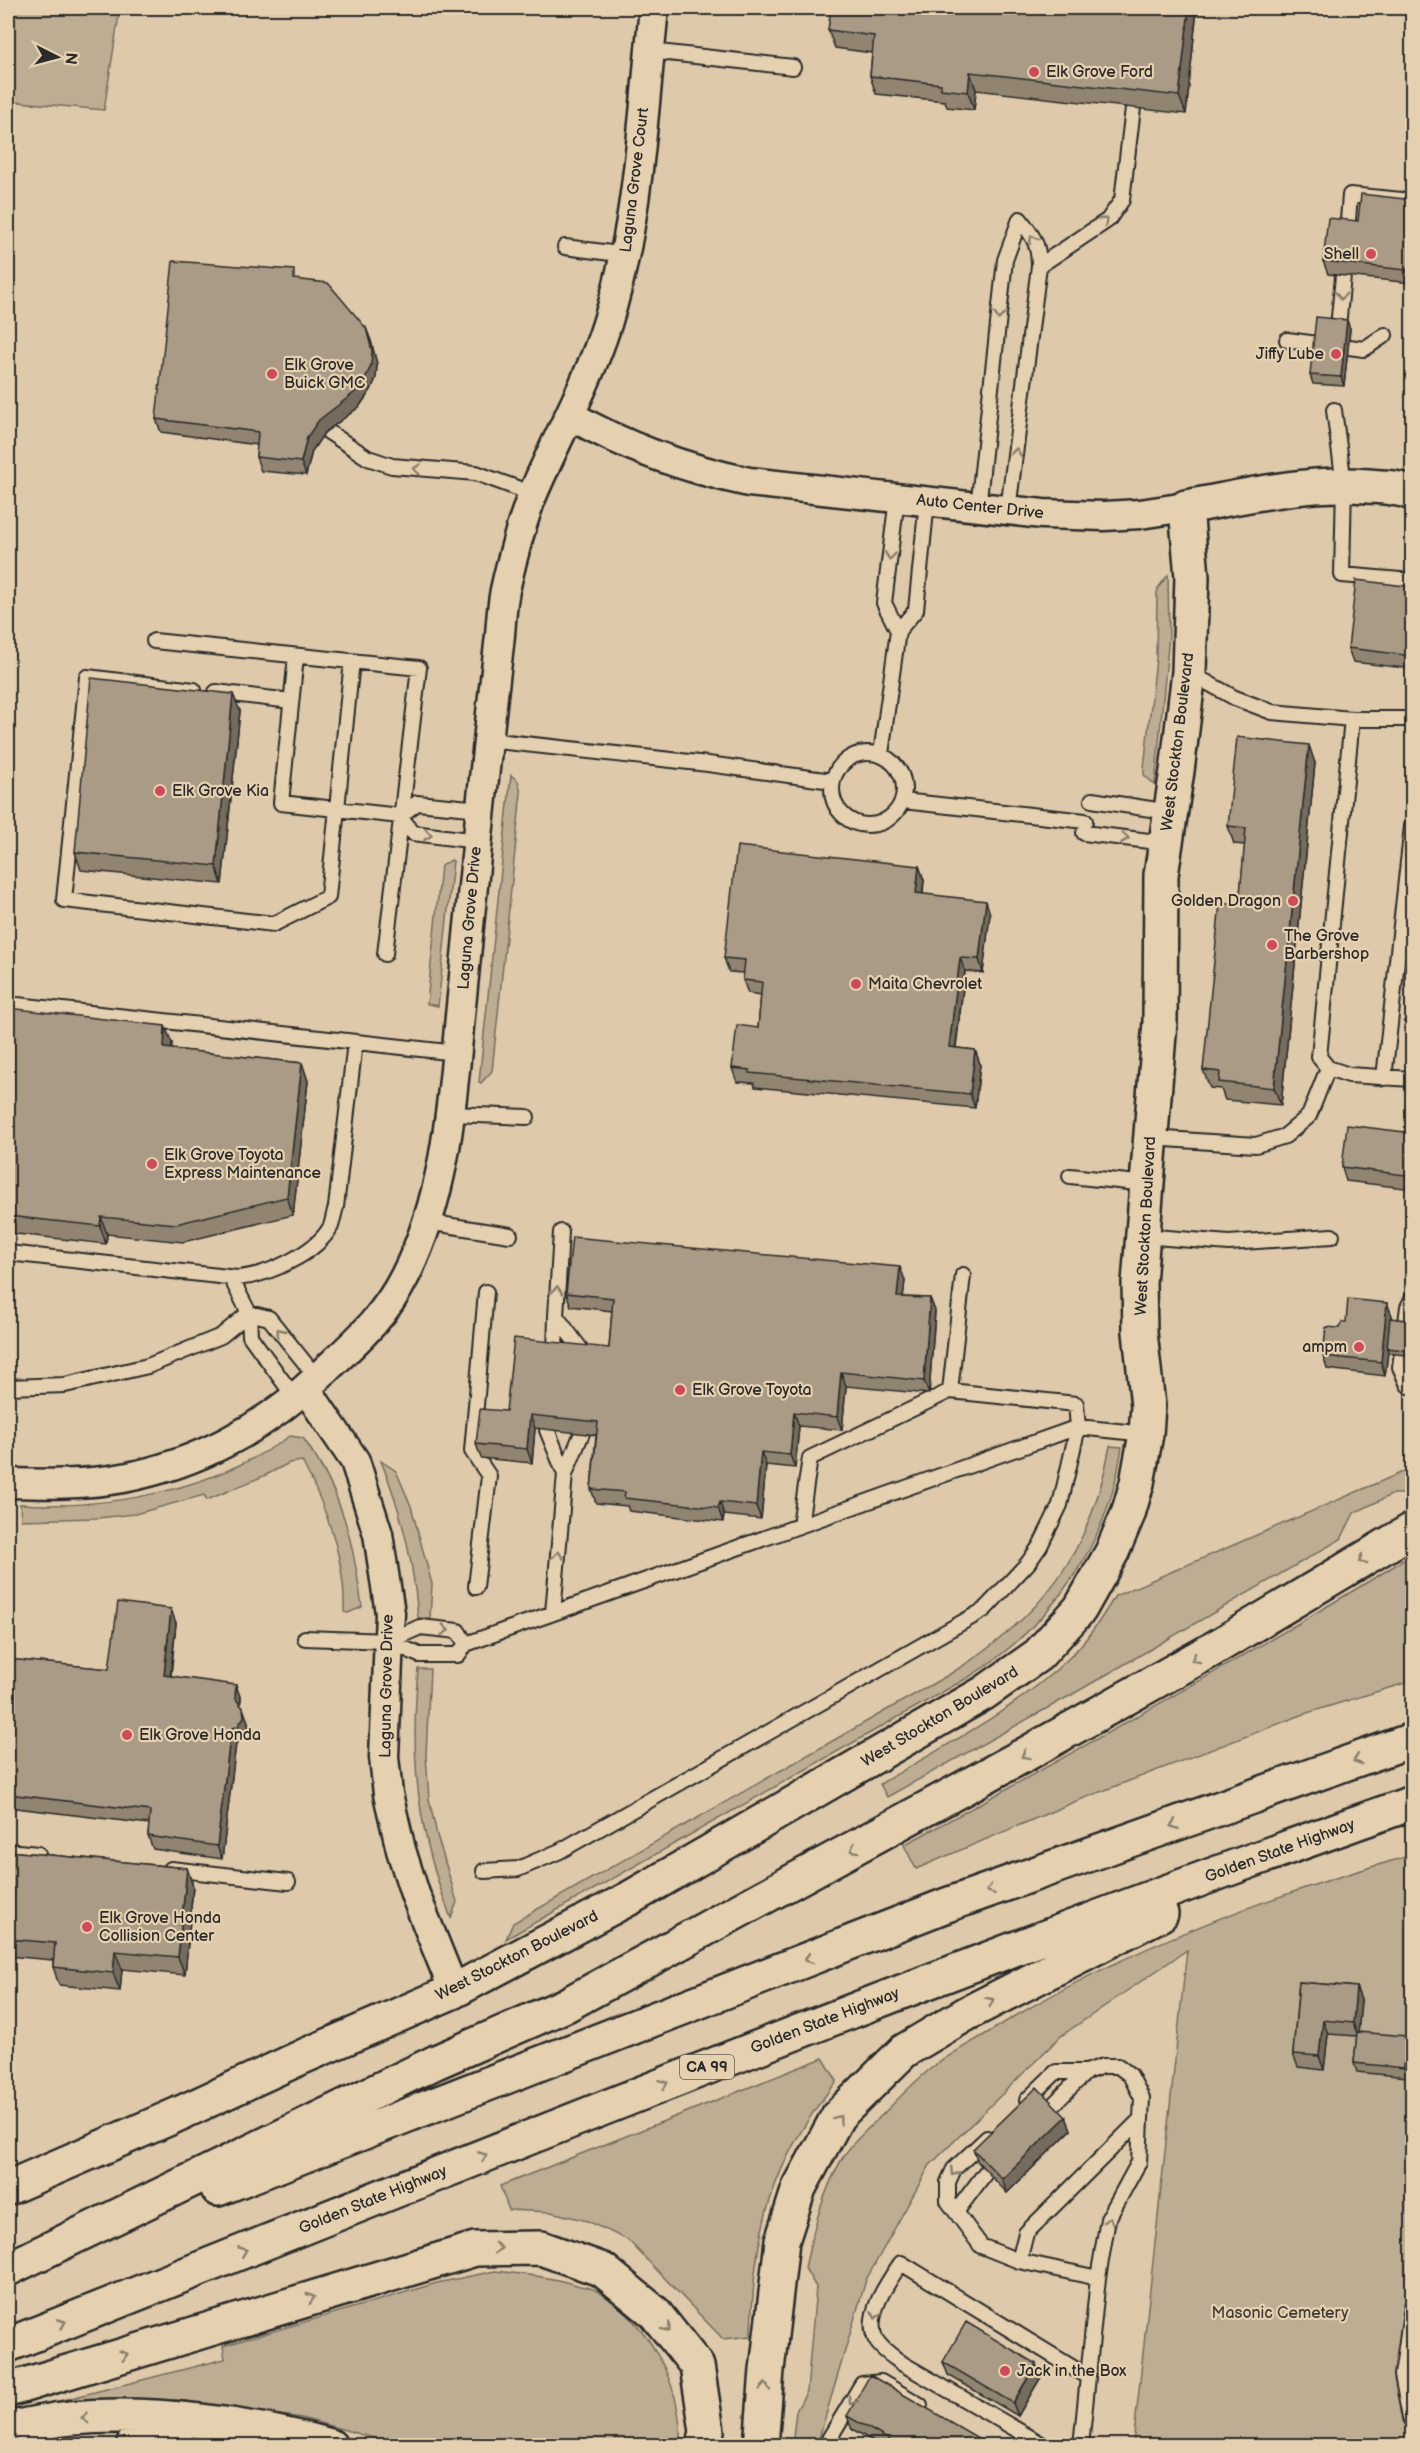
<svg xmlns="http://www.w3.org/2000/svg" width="1420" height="2453" font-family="'Balsamiq Sans',sans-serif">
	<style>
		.green { fill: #bdad92; stroke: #746c5e; stroke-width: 1.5 }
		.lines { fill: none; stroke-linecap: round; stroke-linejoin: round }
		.service-casing { stroke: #2b2b2b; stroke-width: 18 }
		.minor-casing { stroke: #2b2b2b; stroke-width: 33 }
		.tertiary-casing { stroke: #2b2b2b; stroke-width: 38 }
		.motorway-casing { stroke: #2b2b2b; stroke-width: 38 }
		.service { stroke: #e5d1af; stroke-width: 14 }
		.minor { stroke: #e5d1af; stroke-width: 28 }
		.tertiary { stroke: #e5d1af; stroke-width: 33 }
		.motorway { stroke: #e5d1af; stroke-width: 33 }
		.wall { fill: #918572; stroke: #2b2b2b; stroke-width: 1.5 }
		.shaded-wall { fill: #766c5d; stroke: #2b2b2b; stroke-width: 1.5 }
		.building { fill: #a99b85; stroke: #2b2b2b; stroke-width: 1.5 }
		.oneway { stroke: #887e6d }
		.poi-dot { fill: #d1495b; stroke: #e5d1af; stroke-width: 2 }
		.labels { text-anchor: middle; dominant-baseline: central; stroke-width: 4.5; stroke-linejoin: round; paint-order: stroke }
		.shield { fill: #e5d1af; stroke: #635d53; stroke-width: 1.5 }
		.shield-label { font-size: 15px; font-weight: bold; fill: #2b2b2b }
		.poi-label { font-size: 16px; fill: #2b2b2b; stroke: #e5d1af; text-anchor: start }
		.street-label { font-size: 16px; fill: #2b2b2b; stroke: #e5d1af }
		.park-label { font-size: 16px; fill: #413e3a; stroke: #e5d1af }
	</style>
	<rect width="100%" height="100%" fill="#decaaa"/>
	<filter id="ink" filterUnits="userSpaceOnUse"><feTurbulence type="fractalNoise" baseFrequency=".0167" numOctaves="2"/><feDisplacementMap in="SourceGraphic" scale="12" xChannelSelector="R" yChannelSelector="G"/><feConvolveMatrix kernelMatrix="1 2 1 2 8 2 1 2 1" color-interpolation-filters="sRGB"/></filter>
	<g filter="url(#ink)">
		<!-- green -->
		<path class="green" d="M8,8h112l-16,102 -96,-9z
			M1168,575l1,60 -14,150 -11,-10v-7l12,-109 1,-65 1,-6z
			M511,775l7,6 3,12 -29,278 -11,12 -2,-1z
			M451,860l2,1 -15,145 -11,-2 14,-138z
			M290,1436l13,2c40,56 50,102 59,169l-14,6 -4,-1c2,-53 -18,-105 -42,-151l-13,2 -23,12 -59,25 -3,-5 -69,19 -37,4 -77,2 -1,-16c93,6 193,-15 270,-68z
			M1110,1446l12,1c-13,97 -71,179 -153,230l-463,262 7,-16 437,-249c93,-58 140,-119 160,-228z
			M381,1461l15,10 15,35 21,78 -2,34h-12c-4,-55 -16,-106 -37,-157z
			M1412,1468v26h-19l-39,19 -13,26 -268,155 -186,103 -7,-13c64,-38 134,-73 188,-125 19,-18 34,-41 47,-63z
			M1412,1555v126l-105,32 -233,89 -158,67 -12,-24c172,-93 342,-188 508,-290z
			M418,1669h12l-4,86 3,44 8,36 20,67 -6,16c-34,-87 -41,-157 -33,-249z
			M1412,1855v590h-279l54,-495 -126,86 -131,129 -64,115 -49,165 -25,1 4,-35 11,-20 9,-104 -11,-19c8,-38 18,-77 38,-111 10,-16 27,-30 40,-43 15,-15 30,-31 46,-44 20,-16 44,-28 65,-41 129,-80 274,-133 418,-174z
			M823,2058l14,23c-66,79 -84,154 -86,255l-28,3 -95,-99 -41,-19 -36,-9 -42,-2 -9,-24z
			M495,2271c29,3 57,6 85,15 6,1 13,2 17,5 52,31 86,95 83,154l-278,1 -100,-28 -124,-18 -80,-1 -90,15 217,-55 -2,-13 214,-63z"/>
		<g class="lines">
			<!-- service casing -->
			<g class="service-casing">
				<path id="service" d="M650,51l143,16
					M1347,233l3,-38 62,6
					M565,247l61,8
					M1039,266l69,-46 14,-20 11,-92
					M1339,317l4,-41
					M1287,340l31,4
					M1349,347l15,2 21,-14
					M1334,410l10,74 -2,91 70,6
					M327,431l41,27 24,8 84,7 57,21
					M897,498l-13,105 14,28 18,-21 11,-109
					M978,508l27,-248 15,-41c13,17 19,25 19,47l-31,244
					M154,641l265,27 -34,286
					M296,656l-15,147 119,13
					M1190,673l45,25 37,14 80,7h60
					M194,690l-107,-13 -23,223 210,24 54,-27 24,-236
					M216,692l75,9
					M1352,719l-33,338 9,11 21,7 63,4
					M488,740l220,24 124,17
					M832 789a36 36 0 1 1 72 0a36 36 0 1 1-72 0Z
					M881,754l17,-123
					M1092,800l78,12
					M903,801l182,20
					M1084,833l81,10
					M477,841l-64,-8 -13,-17 17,-13 64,6
					M8,1004l449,49
					M1384,1078l28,-252
					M451,1114l76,3
					M1151,1138l105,7 29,-9 24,-20 19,-48
					M1070,1176l77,8
					M427,1222l83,13
					M561,1232l-5,84 32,43
					M1143,1236l86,7 103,-7
					M8,1253l229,25c30,-2 80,-25 94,-52 2,-6 3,-13 5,-19l19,-165
					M1412,1299l-4,8 -8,60 8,18 4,2
					M555,1356l1,-40
					M8,1387l57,-2 83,-19 73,-30 28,-23 -18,-35
					M295,1398l-45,-62 -1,-23 20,5 48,60
					M547,1430l18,44
					M800,1525l10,-67 140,-67
					M476,1587l13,-111 -17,-25 14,-159
					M553,1613l12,-139 17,-41
					M305,1638l84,3 30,14h39l8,-11 -8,-13 -38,-4 -31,14
					M466,1644l612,-217 68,7
					M8,1851l30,3
					M171,1869l117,13
					M484,1871l34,-2 42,-18 424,-241 44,-47 12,-17 20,-41 18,-78 -2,-23 -126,-13 13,-116
					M1027,2100l29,-28h30l17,-6h15l12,9 12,23 -3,64 -31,57 -10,59
					M1041,2117l45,-45
					M987,2138l-33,31 -6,13v19l33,45 38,15
					M956,2212l30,-40 14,-14
					M1412,2306l-10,69 8,43 2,1
					M829,2446v-7l33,-55 19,-2 39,23
					M1045,2446l-142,-82c-9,-7 -23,-15 -28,-26 -10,-24 13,-56 26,-75l187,114
					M1081,2446l17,-168 -79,-17 7,-28 115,-114"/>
			</g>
			<!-- minor casing -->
			<g class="minor-casing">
				<path id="minor" d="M570,415c55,32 117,54 179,67l294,32 61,2 36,-2 46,-7
					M306,1389l49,72 23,73 12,79 -6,144 4,37 13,56 14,44 39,97
					M8,1483c38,1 77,2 115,-5 74,-14 141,-50 195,-101 35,-33 65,-57 87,-101 41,-81 47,-171 55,-260 10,-97 19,-195 30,-293 3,-29 7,-59 10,-88 1,-15 2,-30 5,-45 7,-31 15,-63 27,-94 24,-57 56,-112 75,-172 32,-102 36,-210 47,-316"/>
			</g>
			<!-- tertiary casing -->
			<g class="tertiary-casing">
				<path id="tertiary" d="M8,2188l164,-71 130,-60 152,-66 176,-93 354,-205 54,-38 42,-46 32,-57 16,-38 9,-31 9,-49 2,-28 -8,-74 -1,-49 21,-261 1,-147 16,-104 12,-99 3,-95 -6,-70c61,-11 119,-26 182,-21 15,1 30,1 44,7
					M8,2429c20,-4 42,-9 63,-11 83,-7 179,6 259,28
					M133,2446c7,-20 26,-15 43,-14"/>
			</g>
			<!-- motorway casing -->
			<g class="motorway-casing">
				<path id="motorway" d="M218,2189l726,-283 468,-166
					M8,2269l428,-207 130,-57 460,-251 182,-102 204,-122
					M8,2345c466,-185 931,-375 1404,-542
					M8,2390l467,-141 66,-1 62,22 51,42 43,54 10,65 -3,15
					M761,2446l6,-76 15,-129 17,-53 39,-72 66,-65 62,-37 195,-100"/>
			</g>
			<!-- service -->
			<use href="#service" class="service"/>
			<!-- minor -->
			<use href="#minor" class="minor"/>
			<!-- tertiary -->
			<use href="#tertiary" class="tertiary"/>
			<!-- motorway -->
			<use href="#motorway" class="motorway"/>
		</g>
		<!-- wall -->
		<path class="wall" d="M1197,8l-11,106 -210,-24 -2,20 -27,-3 -2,-6 -69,-7 -6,-18 2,-23 -37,-5 -7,-18z
			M1413,200v82l-2,1 -83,-9 -5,-13z
			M298,280l68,48 5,13 6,23 -1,14 -5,12 -12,17 -35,26 -12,18 -6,24 -45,-4 -5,-14 1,-12 -96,-13 -5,-13z
			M1350,329l-6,57 -31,-2 -3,-9z
			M1413,587v82l-60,-7 -5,-14z
			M240,711l-18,173 -141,-14 -6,-18z
			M1315,763l-34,342 -56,-5 -4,-11 -11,-1 -7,-18 36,-165 6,-60 -11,-1 -6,-18z
			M919,866l5,14 -1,14 67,20 -7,59 -18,-2 -9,77 19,2 5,14 -5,44 -220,-21 -1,-4 -17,-1 -5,-14 26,-40 3,-33 -13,-2 -5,-13v-7l-14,-1 -5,-14z
			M8,1008l164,35 -1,6 131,14 6,18 -15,134 -110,27 -76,-8 -1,10 -98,-11z
			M1413,1133v56l-67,-8 -4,-14z
			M905,1280l-2,17 27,1 5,13 -6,83 -83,-8 -4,44 -43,-4 -4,42 -29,-3 -5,54 -37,-4 -1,7 -94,-11 -2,-5 -31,-3 -5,-14 5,-54 -61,-7 -3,35 -51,-5 -5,-14 30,-33 103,-63 3,-37 -41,-5 -5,-13z
			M1387,1303l5,13 -1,2 22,3v35l-25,-3v-1l-3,24 -58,-7 -4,-13 16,-28 7,-6z
			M176,1623l-5,53 70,23 -1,6 8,17 1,8 -6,9 -7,4 -14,116 -69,-10 -5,-13 1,-12 -141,-17v-148l101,10z
			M8,1851l179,17 6,18 -8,89 -63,-6 -2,22 -61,-6 -6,-18v-7l-45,-4z
			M1299,1982l57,5 5,13 -3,32 52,13 -3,32 -50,-5 -3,-9 3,-27 -29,-2 -4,36 -26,-3 -5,-13z
			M1066,2117l5,13 -64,63 -29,-31 -5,-13z
			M943,2362l98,15 -23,39 -70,-41z
			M847,2416l143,29h-111l-27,-16z"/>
		<!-- shaded-wall -->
		<path class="shaded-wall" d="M1189,8h8l-11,106 -7,-18z
			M970,72l6,18 -2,20 -6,-18z
			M1413,265v17l-2,1 -5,-13z
			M1347,320l3,9 -6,57 -3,-9z
			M366,328l5,13 6,23 -1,14 -5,12 -12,17 -35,26 -12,18 -6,24 -5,-13 6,-25z
			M233,694l7,17 -18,173 -6,-18z
			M1309,745l6,18 -34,342 -7,-17z
			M919,866l5,14 -3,26 -5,-13z
			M986,901l4,13 -7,59 -4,-14z
			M960,958l5,13 -11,89 -5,-13z
			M165,1026l7,17 -2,23 -6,-18z
			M975,1050l5,14 -5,44 -5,-14z
			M302,1063l6,18 -15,134 -6,-18z
			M101,1217l6,17 -1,10 -6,-18z
			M900,1267l5,13 -3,30 -5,-13z
			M930,1298l5,13 -6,83 -5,-13z
			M1387,1303l5,13 -4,33 -1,-1 1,4 -3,24 -4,-14z
			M841,1372l5,14 -4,44 -5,-13z
			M794,1412l5,14 -4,42 -5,-13z
			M530,1415l5,13 -3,35 -5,-14z
			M761,1452l5,13 -5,54 -5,-13z
			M720,1502l4,13 -1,7 -5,-14z
			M171,1609l5,14 -7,66 -5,-14z
			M236,1685l5,14 -2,13 -4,-14z
			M243,1708l5,14 1,8 -6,9 -5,-13z
			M231,1729l5,14 -14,116 -5,-13z
			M187,1868l6,18 -8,89 -7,-18z
			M115,1951l7,18 -2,22 -7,-18z
			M1356,1987l5,13 -3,36 -5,-13z
			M1323,2020l5,14 -4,36 -5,-14z
			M1407,2036l3,9 -3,32 -3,-9z
			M1066,2117l5,13 -64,63 -5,-14z
			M1036,2364l5,13 -23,39 -5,-13z"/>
		<!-- building -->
		<path class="building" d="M831,8h358l-10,88 -209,-24 -2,20 -27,-3v-5l-71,-8 4,-40 -46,-6z
			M1361,194l52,6v65l-7,5 -83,-9 5,-43 30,3z
			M173,261l121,9v9l34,4 38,45 6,23 -1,14 -5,12 -12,16 -35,27 -12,17 -6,25 -45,-5 2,-25 -102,-13z
			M1316,317l31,3 -6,57 -31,-2z
			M1356,580l57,7v69l-65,-8z
			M91,678l142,16 -17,172 -141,-14z
			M1237,737l72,8 -35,343 -55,-6 1,-10 -17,-2 17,-167 19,2 7,-77 -18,-2z
			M737,846l182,20 -3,27 70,8 -7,58 -19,-1 -11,89 26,3 -5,44 -220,-21v-3l-18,-2 5,-43 21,3 4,-46 -19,-2 2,-20 -21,-2z
			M8,1008l157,18 -1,22 138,15 -15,134 -111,27 -75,-7 -1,9 -92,-10z
			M1347,1125l66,8v43l-71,-9z
			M572,1237l328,30 -3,30 33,1 -6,83 -83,-9 -4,45 -43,-5 -4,43 -29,-3 -5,54 -36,-4 -2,6 -94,-10 1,-6 -34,-3 7,-67 -68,-7 -3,34 -51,-5 4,-35 26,2 8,-73 95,10 4,-50 -47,-5z
			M1348,1299l39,4 -6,59 -58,-6 3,-29 13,1 3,-6h4z
			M1390,1318l23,3v30l-26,-3z
			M118,1602l53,7 -7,66 72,10 -1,13 8,10 1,9 -6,9 -7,3 -14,117 -69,-10 2,-25 -142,-17v-135l101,10z
			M8,1851l179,17 -9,89 -63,-6 -2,22 -60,-6 2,-24 -47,-4z
			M1299,1982l57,5 -3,36 -30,-3 -4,36 -26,-2z
			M1357,2032l50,4 -3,32 -50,-5z
			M1037,2087l29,30 -64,62 -29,-30z
			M966,2322l70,42 -23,39 -70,-41z
			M870,2375l120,70h-92l-51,-29z"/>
		<!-- one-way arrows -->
		<defs><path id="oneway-chevron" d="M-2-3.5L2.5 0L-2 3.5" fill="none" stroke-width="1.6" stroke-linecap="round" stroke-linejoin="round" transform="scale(1.5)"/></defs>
		<g class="oneway">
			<use href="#oneway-chevron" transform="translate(1104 221) rotate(-41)"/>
			<use href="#oneway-chevron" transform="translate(1033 239) rotate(-117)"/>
			<use href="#oneway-chevron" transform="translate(1341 296) rotate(95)"/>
			<use href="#oneway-chevron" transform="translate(999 316) rotate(96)"/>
			<use href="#oneway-chevron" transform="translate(1016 452) rotate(-83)"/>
			<use href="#oneway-chevron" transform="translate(417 469) rotate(-175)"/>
			<use href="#oneway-chevron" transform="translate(890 556) rotate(97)"/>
			<use href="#oneway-chevron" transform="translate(428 835) rotate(7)"/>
			<use href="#oneway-chevron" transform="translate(1125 838) rotate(7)"/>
			<use href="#oneway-chevron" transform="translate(557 1290) rotate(-87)"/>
			<use href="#oneway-chevron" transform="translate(280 1332) rotate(-129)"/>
			<use href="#oneway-chevron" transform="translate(558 1555) rotate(-85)"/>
			<use href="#oneway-chevron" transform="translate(1362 1560) rotate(149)"/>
			<use href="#oneway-chevron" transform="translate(445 1630) rotate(6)"/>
			<use href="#oneway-chevron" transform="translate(1195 1659) rotate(151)"/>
			<use href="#oneway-chevron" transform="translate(1025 1755) rotate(151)"/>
			<use href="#oneway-chevron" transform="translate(1357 1760) rotate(161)"/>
			<use href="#oneway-chevron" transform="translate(1174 1825) rotate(161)"/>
			<use href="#oneway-chevron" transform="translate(854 1849) rotate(151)"/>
			<use href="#oneway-chevron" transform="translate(990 1890) rotate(161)"/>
			<use href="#oneway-chevron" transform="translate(808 1959) rotate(159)"/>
			<use href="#oneway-chevron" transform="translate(990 2001) rotate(-27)"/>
			<use href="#oneway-chevron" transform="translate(664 2084) rotate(-22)"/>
			<use href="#oneway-chevron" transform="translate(838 2119) rotate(-55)"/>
			<use href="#oneway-chevron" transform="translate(483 2156) rotate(-22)"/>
			<use href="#oneway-chevron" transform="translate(954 2172) rotate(122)"/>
			<use href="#oneway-chevron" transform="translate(1109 2221) rotate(-73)"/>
			<use href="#oneway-chevron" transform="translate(498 2248)"/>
			<use href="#oneway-chevron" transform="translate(243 2251) rotate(-22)"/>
			<use href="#oneway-chevron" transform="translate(311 2298) rotate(-17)"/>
			<use href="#oneway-chevron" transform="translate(876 2315) rotate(100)"/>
			<use href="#oneway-chevron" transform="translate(62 2323) rotate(-22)"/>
			<use href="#oneway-chevron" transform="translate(667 2328) rotate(51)"/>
			<use href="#oneway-chevron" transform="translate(124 2355) rotate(-17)"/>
			<use href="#oneway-chevron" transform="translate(765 2387) rotate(-85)"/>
			<use href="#oneway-chevron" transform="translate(852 2401) rotate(121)"/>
			<use href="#oneway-chevron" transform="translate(85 2418) rotate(178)"/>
		</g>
	</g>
	<!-- markers -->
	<g class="poi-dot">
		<circle cx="1034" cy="72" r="6"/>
		<circle cx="1371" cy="254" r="6"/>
		<circle cx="1336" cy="354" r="6"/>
		<circle cx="272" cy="374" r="6"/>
		<circle cx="160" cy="791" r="6"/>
		<circle cx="1293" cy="901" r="6"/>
		<circle cx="1272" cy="945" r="6"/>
		<circle cx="856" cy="984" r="6"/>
		<circle cx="152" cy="1164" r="6"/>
		<circle cx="1359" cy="1347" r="6"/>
		<circle cx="680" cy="1390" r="6"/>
		<circle cx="127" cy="1735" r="6"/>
		<circle cx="87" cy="1927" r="6"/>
		<circle cx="1005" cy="2371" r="6"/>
	</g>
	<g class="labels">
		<!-- shield labels -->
		<rect class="shield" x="680" y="2055" width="54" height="24" rx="4.5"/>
		<g class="shield-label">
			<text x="707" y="2067">CA 99</text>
		</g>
		<!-- poi labels -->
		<g class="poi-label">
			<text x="1046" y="72">Elk Grove Ford</text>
			<text x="1359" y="254" text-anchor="end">Shell</text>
			<text x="1324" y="354" text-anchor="end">Jiffy Lube</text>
			<text x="284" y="365">Elk Grove<tspan x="284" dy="18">Buick GMC</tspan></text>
			<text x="172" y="791">Elk Grove Kia</text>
			<text x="1281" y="901" text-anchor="end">Golden Dragon</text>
			<text x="1284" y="936">The Grove<tspan x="1284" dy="18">Barbershop</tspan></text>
			<text x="868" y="984">Maita Chevrolet</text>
			<text x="164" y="1155">Elk Grove Toyota<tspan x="164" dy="18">Express Maintenance</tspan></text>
			<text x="1347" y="1347" text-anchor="end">ampm</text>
			<text x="692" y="1390">Elk Grove Toyota</text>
			<text x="139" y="1735">Elk Grove Honda</text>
			<text x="99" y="1918">Elk Grove Honda<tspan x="99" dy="18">Collision Center</tspan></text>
			<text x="1017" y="2371">Jack in the Box</text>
		</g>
		<!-- street labels -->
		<g class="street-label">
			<text transform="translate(635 180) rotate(-83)">Laguna Grove Court</text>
			<text transform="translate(980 507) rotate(6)">Auto Center Drive</text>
			<text transform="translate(1178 742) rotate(-83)">West Stockton Boulevard</text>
			<text transform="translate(470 918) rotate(-85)">Laguna Grove Drive</text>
			<text transform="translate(1146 1226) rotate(-87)">West Stockton Boulevard</text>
			<text transform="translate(387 1686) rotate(-89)">Laguna Grove Drive</text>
			<text transform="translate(940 1717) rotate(-31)">West Stockton Boulevard</text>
			<text transform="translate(1280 1851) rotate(-20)">Golden State Highway</text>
			<text transform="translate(517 1956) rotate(-27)">West Stockton Boulevard</text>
			<text transform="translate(825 2021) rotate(-21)">Golden State Highway</text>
			<text transform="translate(373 2200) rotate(-22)">Golden State Highway</text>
		</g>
		<!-- park labels -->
		<g class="park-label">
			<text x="1280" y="2313">Masonic Cemetery</text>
		</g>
	</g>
	<!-- margin -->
	<rect width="1420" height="2453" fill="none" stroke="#e5d1af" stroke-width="30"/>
	<rect x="15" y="15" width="1390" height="2423" fill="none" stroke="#2b2b2b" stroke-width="2" filter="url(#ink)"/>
	<!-- north arrow -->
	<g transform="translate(57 57) rotate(96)" stroke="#e5d1af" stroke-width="4.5" paint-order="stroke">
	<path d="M0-4.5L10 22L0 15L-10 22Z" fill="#2b2b2b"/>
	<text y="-9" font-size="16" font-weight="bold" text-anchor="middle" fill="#2b2b2b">N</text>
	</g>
</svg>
